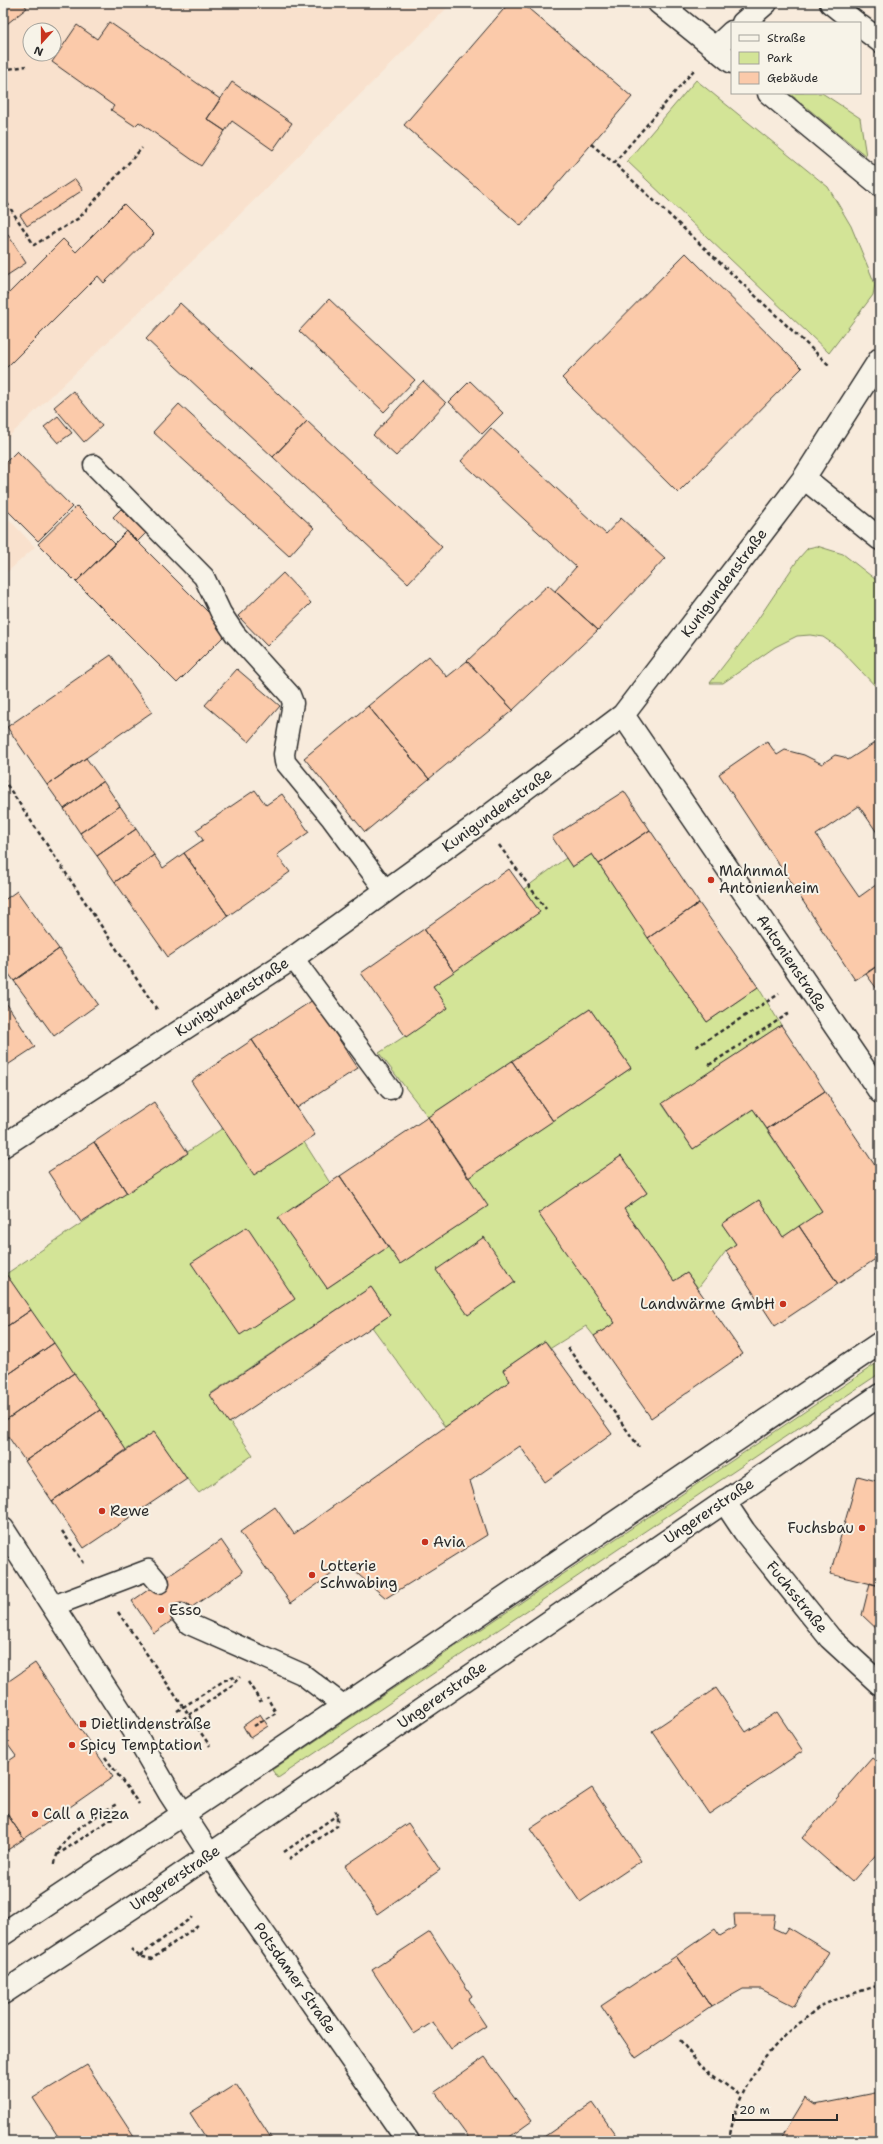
<svg xmlns="http://www.w3.org/2000/svg" width="883" height="2144" font-family="'Shantell Sans',sans-serif">
	<style>
		.built { fill: #f9e1cd; fill-rule: evenodd }
		.green { fill: #d3e497; stroke: #7f8861 }
		.building { fill: #fbcaaa; stroke: #2b2b2b }
		.lines { fill: none; stroke-linecap: round; stroke-linejoin: round }
		.lane-casing { stroke: #2b2b2b; stroke-width: 23 }
		.street-casing { stroke: #2b2b2b; stroke-width: 25 }
		.secondary-casing { stroke: #2b2b2b; stroke-width: 25 }
		.path { stroke: #2b2b2b; stroke-width: 2.5; stroke-dasharray: 4 3; stroke-linecap: butt }
		.lane { stroke: #f7f3e8; stroke-width: 20 }
		.street { stroke: #f7f3e8; stroke-width: 22 }
		.secondary { stroke: #f7f3e8; stroke-width: 22 }
		.poi-dot { fill: #c8321e; stroke: #f7f3e8; stroke-width: 1.5 }
		.labels { text-anchor: middle; dominant-baseline: central; stroke-width: 4; stroke-linejoin: round; paint-order: stroke }
		.street-label { font-size: 15px; fill: #2b2b2b; stroke: #f7f3e8 }
		.poi-label { font-size: 15px; fill: #2b2b2b; stroke: #f7f3e8; text-anchor: start }
	</style>
	<rect width="100%" height="100%" fill="#f8ebdc"/>
	<filter id="ink" filterUnits="userSpaceOnUse"><feTurbulence type="fractalNoise" baseFrequency=".025" numOctaves="2"/><feDisplacementMap in="SourceGraphic" scale="8" xChannelSelector="R" yChannelSelector="G"/><feConvolveMatrix kernelMatrix="1 2 1 2 8 2 1 2 1" color-interpolation-filters="sRGB"/></filter>
	<g filter="url(#ink)">
		<!-- built -->
		<path class="built" d="M3,3h449l-245,244 -204,195zM30,30h24v24h-24z
			M3,513l32,34 -32,29z"/>
		<!-- green -->
		<path class="green" d="M696,80l132,107 23,39 24,58 -2,11 -44,58 -202,-192z
			M789,93h33l38,25 6,38z
			M817,546l26,8 37,29v108l-41,-43 -16,-11 -13,-2 -13,1 -22,11 -52,36h-13l38,-49 51,-76 9,-10z
			M592,854l115,168 51,-35 23,38 -119,79 31,45 60,-40 69,102 -39,26 -24,-37 -37,24 14,20 -10,7 -28,37 -11,-15 -13,8 -50,-72 23,-16 -26,-37 -82,57 76,110 -21,13 -8,-10 -35,22 -6,-7 -42,29 7,11 -65,46 -73,-100 18,-12 -19,-28 -161,107 43,61 -54,38 -12,-14 -33,-47 -28,18 -120,-176 217,-146 81,14 26,41 -51,35 48,70 61,-41 12,17 87,-58 -19,-28 163,-110 -41,-59 -162,108 -49,-64 69,-45 -15,-22 106,-74 -15,-23 42,-31 6,9z
			M880,1361v12l-602,405 -6,-8z"/>
		<!-- building -->
		<path class="building" d="M3,3h20l4,5 -24,19z
			M509,3h13l110,94 -111,129 -117,-101z
			M109,22l111,77 -13,20 18,12 -24,35 -62,-44 -4,4 -24,-16 3,-4 -62,-44 25,-37 20,14z
			M232,82l60,41 -19,27 -41,-29 -7,10 -18,-12z
			M75,179l8,11 -56,36 -7,-11z
			M124,204l30,30 -50,49 -6,-7 -95,95v-72l60,-60 13,13z
			M3,227l23,36 -23,15z
			M686,253l116,115 -124,125 -116,-115z
			M329,299l86,81 -31,32 -85,-81z
			M180,303l127,118 -34,36 -127,-118z
			M423,381l23,22 -50,53 -23,-21z
			M470,381l33,32 -21,21 -33,-32z
			M73,391l29,35 -18,16 -30,-35z
			M179,404l135,124 -25,28 -136,-124z
			M58,416l14,17 -14,10 -14,-16z
			M307,421l135,126 -34,36 -135,-126z
			M491,428l115,106 15,-16 44,40 -67,72 -43,-39 21,-24 -115,-106z
			M17,451l55,56 -34,34 -35,-35v-41z
			M77,506l38,38 -39,38 -38,-38z
			M121,509l25,24 -9,9 -24,-25z
			M127,531l101,101 -51,51 -101,-101z
			M283,573l28,30 -44,43 -29,-30z
			M548,585l50,45 -85,80 -46,-49z
			M111,655l41,57 -105,73 -40,-58z
			M429,656l18,21 20,-16 46,49 -84,69 -61,-73z
			M237,669l43,37 -31,36 -44,-37z
			M368,706l61,73 -64,53 -61,-74z
			M767,741l10,14 8,-5 19,5 18,9 13,-9 9,2 4,3 28,-18 4,7v88l-21,-31 -43,29 43,62 21,-15v82l-25,16 -136,-206z
			M86,758l17,23 -39,28 -17,-24z
			M103,781l17,25 -40,27 -16,-24z
			M255,790l11,15 16,-11 27,38 -32,23 13,17 -62,44 -44,-63 19,-13 -7,-10z
			M624,791l26,39 -51,34 -7,-10 -20,13 -20,-30z
			M120,806l16,23 -39,27 -17,-23z
			M136,829l18,26 -39,27 -18,-26z
			M650,830l49,73 -51,35 -49,-74z
			M184,853l44,63 -60,41 -53,-75 39,-27 9,13z
			M509,869l31,43 -86,60 -30,-43z
			M17,891l42,58 -45,32 -11,-15v-65z
			M699,903l59,84 -51,35 -59,-84z
			M424,929l30,43 -21,14 15,22 -42,29 -45,-64z
			M59,949l39,55 -44,32 -40,-55z
			M880,964v29l-14,-19z
			M3,998l32,49 -32,21z
			M313,1000l45,68 -61,40 -45,-68z
			M590,1009l41,59 -78,53 -41,-60z
			M781,1025l44,66 -58,38 -14,-20 -60,40 -31,-46z
			M252,1040l63,95 -61,40 -63,-94z
			M512,1061l41,60 -85,57 -40,-61z
			M825,1091l55,82v83l-42,28 -39,-58 23,-15 -55,-82z
			M154,1102l34,51 -61,40 -33,-51z
			M428,1117l60,89 -88,58 -60,-88z
			M94,1142l33,51 -46,29 -33,-50z
			M621,1156l26,37 -23,16 50,72 13,-8 56,81 -92,64 -57,-82 21,-13 -77,-110z
			M340,1176l48,71 -61,41 -49,-70z
			M759,1200l24,37 16,-11 39,58 -63,42 -49,-75 10,-7 -14,-20z
			M247,1227l48,72 -55,36 -49,-72z
			M484,1237l31,45 -47,33 -32,-45z
			M6,1274l25,36 -28,19v-53z
			M371,1287l19,28 -161,108 -19,-28z
			M31,1310l23,33 -51,35v-49z
			M545,1341l67,93 -67,48 -25,-36 -50,35 17,54 -101,63 -40,-34 -55,39 -51,-71 35,-25 19,27 216,-153 -7,-11z
			M54,1343l20,30 -71,49v-44z
			M74,1373l26,37 -75,51 -22,-32v-7z
			M100,1410l26,40 -74,51 -27,-40z
			M154,1432l33,47 -103,69 -32,-47z
			M858,1476l22,6v104l-50,-12z
			M221,1540l22,32 -89,61 -22,-32z
			M870,1583l10,3v46l-18,-17z
			M35,1663l78,114 -89,62 -21,-31v-43l13,-9 -13,-18v-53z
			M716,1688l30,44 31,-20 26,39 -94,63 -57,-83z
			M260,1714l8,12 -18,12 -7,-12z
			M872,1758l8,6v86l-28,32 -50,-44z
			M592,1788l49,73 -61,41 -50,-73z
			M3,1808l21,31 -21,14z
			M408,1823l32,47 -63,44 -32,-48z
			M734,1914h41l-2,14 11,5 4,-6 41,25 -35,54 -33,-17h-18l-32,18 -35,-51 39,-27 5,7 15,-9z
			M430,1932l42,64 -4,3 18,27 -35,23 -18,-27 -19,12 -42,-64z
			M676,1956l35,51 -75,51 -35,-52z
			M485,2057l47,64 -28,20h-33l-36,-49z
			M87,2065l47,72 -6,4h-67l-28,-43z
			M236,2084l37,57h-65l-18,-28z
			M880,2092v49h-101l26,-43 10,7z
			M593,2103l27,38h-82z"/>
		<g class="lines">
			<!-- lane casing -->
			<g class="lane-casing">
				<path id="lane" d="M94,465l110,112 17,36 14,21 55,61 3,8 -9,51 1,8 47,57 53,71
					M293,958l97,131
					M53,1606l95,-36 11,13
					M181,1614l8,10 113,50 42,32"/>
			</g>
			<!-- street casing -->
			<g class="street-casing">
				<path id="street" d="M659,3l73,59
					M831,3l25,20
					M743,23l23,-20
					M860,26l20,15
					M715,48l17,-16
					M769,93l111,92
					M804,478l76,61
					M623,715l257,377
					M3,1146l290,-188 188,-136 142,-107 181,-237 76,-119
					M724,1501l20,30 86,107 50,46"/>
			</g>
			<!-- secondary casing -->
			<g class="secondary-casing">
				<path id="secondary" d="M3,1529l131,203 36,62 57,87 181,260
					M3,1934l270,-180 607,-411
					M3,1993l157,-104 720,-494"/>
			</g>
			<!-- path -->
			<path class="path" d="M3,70l23,-4
				M694,70l-80,93 216,203
				M591,144l23,19
				M3,197l31,48 45,-27 63,-70
				M3,779l155,232
				M499,845l47,64
				M696,1047l83,-53
				M709,1065l82,-53
				M568,1348l71,99
				M62,1531l22,32
				M118,1612l92,134
				M248,1682l13,20
				M177,1711l48,-31 10,-3
				M183,1719l47,-32 10,-10
				M254,1726l22,-13 -9,-16
				M105,1757l34,47
				M284,1852l53,-37
				M57,1855l66,-44
				M289,1859l48,-33v-12l-2,-4
				M55,1864c3,-30 40,-46 63,-61
				M131,1949l8,7 13,3 46,-34
				M140,1956l52,-39
				M680,2040l20,26 41,30
				M729,2141c7,-49 34,-89 72,-119 7,-5 14,-13 22,-17 18,-8 38,-14 57,-20"/>
			<!-- lane -->
			<use href="#lane" class="lane"/>
			<!-- street -->
			<use href="#street" class="street"/>
			<!-- secondary -->
			<use href="#secondary" class="secondary"/>
		</g>
	</g>
	<!-- markers -->
	<g class="poi-dot">
		<circle cx="711" cy="880" r="4"/>
		<circle cx="783" cy="1304" r="4"/>
		<circle cx="102" cy="1511" r="4"/>
		<circle cx="862" cy="1528" r="4"/>
		<circle cx="425" cy="1542" r="4"/>
		<circle cx="312" cy="1575" r="4"/>
		<circle cx="161" cy="1610" r="4"/>
		<rect x="79" y="1720" width="8" height="8" rx="2"/>
		<circle cx="72" cy="1745" r="4"/>
		<circle cx="35" cy="1814" r="4"/>
	</g>
	<g class="labels">
		<!-- street labels -->
		<g class="street-label">
			<text transform="translate(724 583) rotate(-53)">Kunigundenstraße</text>
			<text transform="translate(497 810) rotate(-36)">Kunigundenstraße</text>
			<text transform="translate(792 963) rotate(56)">Antonienstraße</text>
			<text transform="translate(232 997) rotate(-33)">Kunigundenstraße</text>
			<text transform="translate(709 1511) rotate(-34)">Ungererstraße</text>
			<text transform="translate(797 1597) rotate(51)">Fuchsstraße</text>
			<text transform="translate(442 1695) rotate(-35)">Ungererstraße</text>
			<text transform="translate(175 1878) rotate(-34)">Ungererstraße</text>
			<text transform="translate(295 1978) rotate(55)">Potsdamer Straße</text>
		</g>
		<!-- poi labels -->
		<g class="poi-label">
			<text x="719" y="871">Mahnmal<tspan x="719" dy="17">Antonienheim</tspan></text>
			<text x="775" y="1304" text-anchor="end">Landwärme GmbH</text>
			<text x="110" y="1511">Rewe</text>
			<text x="854" y="1528" text-anchor="end">Fuchsbau</text>
			<text x="433" y="1542">Avia</text>
			<text x="320" y="1566">Lotterie<tspan x="320" dy="17">Schwabing</tspan></text>
			<text x="169" y="1610">Esso</text>
			<text x="91" y="1724">Dietlindenstraße</text>
			<text x="80" y="1745">Spicy Temptation</text>
			<text x="43" y="1814">Call a Pizza</text>
		</g>
	</g>
	<!-- margin -->
	<rect width="883" height="2144" fill="none" stroke="#f7f3e8" stroke-width="16"/>
	<rect x="8" y="8" width="867" height="2128" fill="none" stroke="#2b2b2b" stroke-width="1.5" filter="url(#ink)"/>
	<!-- legend -->
	<rect x="731" y="22" width="130" height="72" fill="#f7f3e8" stroke="#a5a39c"/>
	<rect x="739" y="35" width="20" height="6" fill="#f7f3e8" stroke="#a5a39c"/>
	<text x="767" y="42" font-size="12" fill="#2b2b2b">Straße</text>
	<rect x="739" y="52" width="20" height="12" fill="#d3e497" stroke="#a5a39c"/>
	<text x="767" y="62" font-size="12" fill="#2b2b2b">Park</text>
	<rect x="739" y="72" width="20" height="12" fill="#fbcaaa" stroke="#a5a39c"/>
	<text x="767" y="82" font-size="12" fill="#2b2b2b">Gebäude</text>
	<!-- north arrow -->
	<g transform="translate(42 42) rotate(201)"><circle r="19" fill="#f7f3e8" stroke="#a5a39c"/>
	<path d="M0-3L7 15L0 10L-7 15Z" fill="#c8321e"/>
	<text y="-6" font-size="11" font-weight="bold" text-anchor="middle" fill="#2b2b2b">N</text>
	</g>
	<!-- scale -->
	<path d="M733 2114v6h104v-6" fill="none" stroke="#2b2b2b" stroke-width="2"/>
	<text x="739" y="2114" font-size="12" fill="#2b2b2b" stroke="#f7f3e8" stroke-width="3" paint-order="stroke">20 m</text>
</svg>
